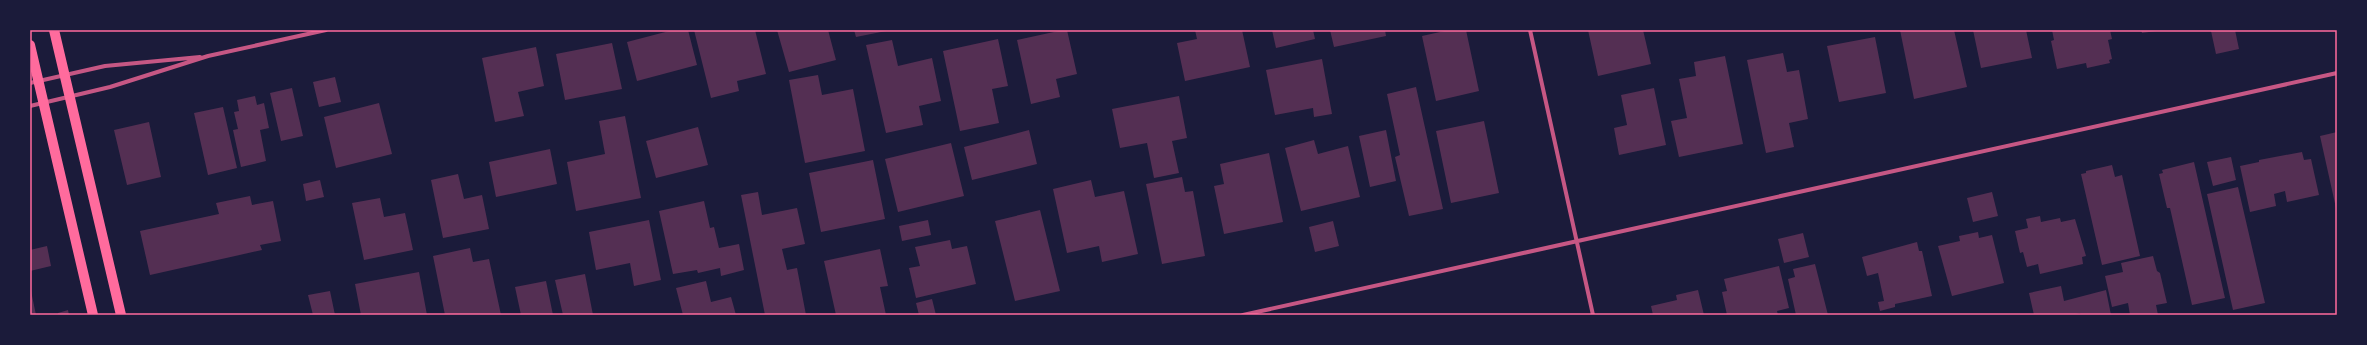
<svg xmlns="http://www.w3.org/2000/svg" width="2367" height="345" font-family="'Open Sans',sans-serif">
	<style>
		.building { fill: #542f53 }
		.lines { fill: none; stroke-linecap: round; stroke-linejoin: round }
		.minor { stroke: #c65784; stroke-width: 4 }
		.primary { stroke: #ff6b9d; stroke-width: 10 }
		.neatline { fill: none; stroke: #ff6b9d; stroke-width: 1.5 }
	</style>
	<rect width="100%" height="100%" fill="#1b1b3a"/>
	<!-- building -->
	<path class="building" d="M673,30h15l9,35 -60,16 -10,-39z
		M694,30h61l11,44 -29,7 2,10 -28,7z
		M777,30h51l8,30 -47,12z
		M854,30h32v1l-30,6z
		M1063,30h4l10,44 -21,5 4,18 -29,7 -14,-64z
		M1195,30h47l8,37 -65,14 -8,-38 20,-4z
		M1272,30h41l2,9 -39,9z
		M1330,30h55l1,6 -52,11z
		M1449,30h17l13,61 -43,10 -14,-65z
		M1588,30h55l8,34 -53,12z
		M1900,30h54l13,57 -53,12z
		M1973,30h53l6,28 -51,10z
		M2052,30h58l2,9 -4,1 4,19 -3,1 1,3 -23,5 -1,-5 -29,6 -6,-28 3,-1z
		M2141,30h15v1l-14,2z
		M2215,30h20l4,19 -23,5 -5,-23z
		M1875,37l11,56 -47,9 -12,-56z
		M998,39l10,47 -16,3 7,34 -39,8 -17,-80z
		M892,40l6,26 34,-8 9,43 -22,5 4,19 -37,8 -20,-88z
		M612,43l10,46 -57,11 -9,-46z
		M536,47l8,39 -26,6 6,24 -29,6 -13,-64z
		M1783,53l4,19 12,-2 9,49 -19,4 5,24 -28,6 -19,-93z
		M1725,56l18,88 -64,13 -8,-36 16,-3 -8,-39 17,-3 -2,-14z
		M1322,59l10,55 -18,3 -1,-9 -38,7 -9,-45z
		M818,75l4,20 31,-6 12,62 -60,12 -16,-83z
		M335,77l6,25 -22,5 -6,-25z
		M1416,87l27,122 -34,7 -14,-59 5,-2 -13,-61z
		M292,88l11,48 -22,5 -11,-48z
		M1654,88l12,57 -47,10 -5,-27 13,-3 -6,-30z
		M255,96l2,9 7,-2 5,25 -9,2 6,31 -25,6 -8,-37 5,-1 -4,-17 5,-1 -2,-11z
		M1179,96l8,42 -15,3 7,32 -25,5 -7,-35 -27,5 -8,-39z
		M379,103l13,51 -56,14 -12,-51z
		M223,107l14,61 -29,7 -14,-62z
		M625,116l16,82 -65,13 -9,-49 38,-8 -6,-33z
		M1484,121l15,72 -48,10 -15,-72z
		M149,122l12,55 -34,8 -13,-55z
		M698,127l10,38 -52,13 -10,-37z
		M1029,130l8,34 -65,16 -8,-33z
		M1386,130l10,51 -26,6 -11,-51z
		M2337,132v76h-1l-16,-72z
		M1314,140l4,14 30,-8 12,51 -59,14 -16,-63z
		M951,143l13,53 -66,16 -13,-53z
		M550,149l7,35 -61,13 -7,-35z
		M2302,152l2,8 7,-1 8,36 -32,7 -2,-11 -11,3 2,12 -26,6 -10,-46 19,-4v-2z
		M1269,153l14,69 -59,12 -10,-48 10,-2 -4,-20z
		M2231,157l5,23 -23,6 -6,-24z
		M873,160l12,59 -64,13 -12,-59z
		M2194,162l31,136 -33,7 -22,-97h-3l-8,-34 4,-1 -1,-3z
		M2112,165l3,12 7,-2 18,81 -38,9 -21,-91 5,-1v-2z
		M458,174l6,25 18,-4 7,34 -46,9 -12,-58z
		M1182,177l3,15 8,-1 12,65 -43,8 -16,-80z
		M320,180l4,17 -18,4 -3,-17z
		M1091,180l4,17 29,-6 14,63 -36,8 -3,-16 -32,7 -14,-64z
		M2238,187l27,116 -32,7 -26,-116z
		M758,192l4,23 35,-7 8,36 -23,5 5,21 10,-2 9,47h-41l-24,-120z
		M1992,192l6,24 -25,6 -6,-24z
		M250,196l2,9 21,-4 8,40 -21,4 2,5 -112,25 -10,-44 79,-17 -3,-11z
		M380,198l4,19 21,-4 8,37 -49,10 -12,-57z
		M704,201l6,27 4,-1 5,21 20,-4 5,26 -23,6 -1,-8 -22,5 -1,-3 -24,4 -14,-63z
		M1040,210l20,81 -45,10 -20,-80z
		M2040,216l1,6 19,-4 1,4 14,-3 11,37 -4,1 1,7 -43,10 -2,-10 -11,3 -4,-15 -3,1 -5,-22 13,-3 -2,-9z
		M649,220l12,60 -27,6 -4,-23 -34,7 -7,-38z
		M928,220l3,15 -29,6 -3,-15z
		M1333,221l6,25 -24,6 -6,-25z
		M1978,232l1,6 13,-3 12,48 -52,13 -14,-50 22,-5 -1,-5z
		M1803,233l6,24 -25,6 -6,-24z
		M950,240l2,9 15,-3 9,38 -60,14 -7,-30 11,-2 -5,-19z
		M1917,242l2,9h3l10,45 -37,8v3l-15,4 -2,-9 6,-1 -6,-28 -11,3 -5,-19z
		M47,246l4,20 -21,5v-21z
		M470,248l3,14 16,-3 12,56h-56l-12,-59z
		M880,249l8,37 -8,1 6,28h-50l-12,-54z
		M2153,256l4,15 3,2 7,30 -11,2 2,10h-28l-2,-12 -16,4 -7,-31 18,-4 -2,-9z
		M1815,264l13,51h-32l-8,-36 7,-2 -2,-8z
		M1779,266l10,42 -12,3 1,4h-51l-5,-23 5,-1 -3,-12z
		M419,272l8,43h-66l-6,-31z
		M585,274l8,41h-30l-8,-35z
		M546,281l7,34h-32l-6,-28z
		M706,281l5,21 20,-5 5,18h-53l-7,-27z
		M2061,286l3,15 42,-11 5,25h-30l-1,-2 -9,2h-37l-5,-22z
		M1698,290l6,25h-51l-2,-9 26,-6 -1,-5z
		M30,291h1l5,24h-6z
		M330,291l5,24h-22l-5,-20z
		M932,299l4,16h-17l-3,-12z
		M68,310l1,5h-11v-2z"/>
	<g class="lines">
		<!-- minor -->
		<path class="minor" d="M1530,30l63,285
			M30,83l75,-17 95,-9
			M30,106l80,-19 98,-31 118,-26
			M1243,315l1094,-242"/>
		<!-- primary -->
		<path class="primary" d="M54,30l67,285
			M30,45l63,270"/>
	</g>
	<!-- border -->
	<rect width="2367" height="345" fill="none" stroke="#1b1b3a" stroke-width="62"/>
	<rect x="31" y="31" width="2305" height="283" class="neatline"/>
</svg>
